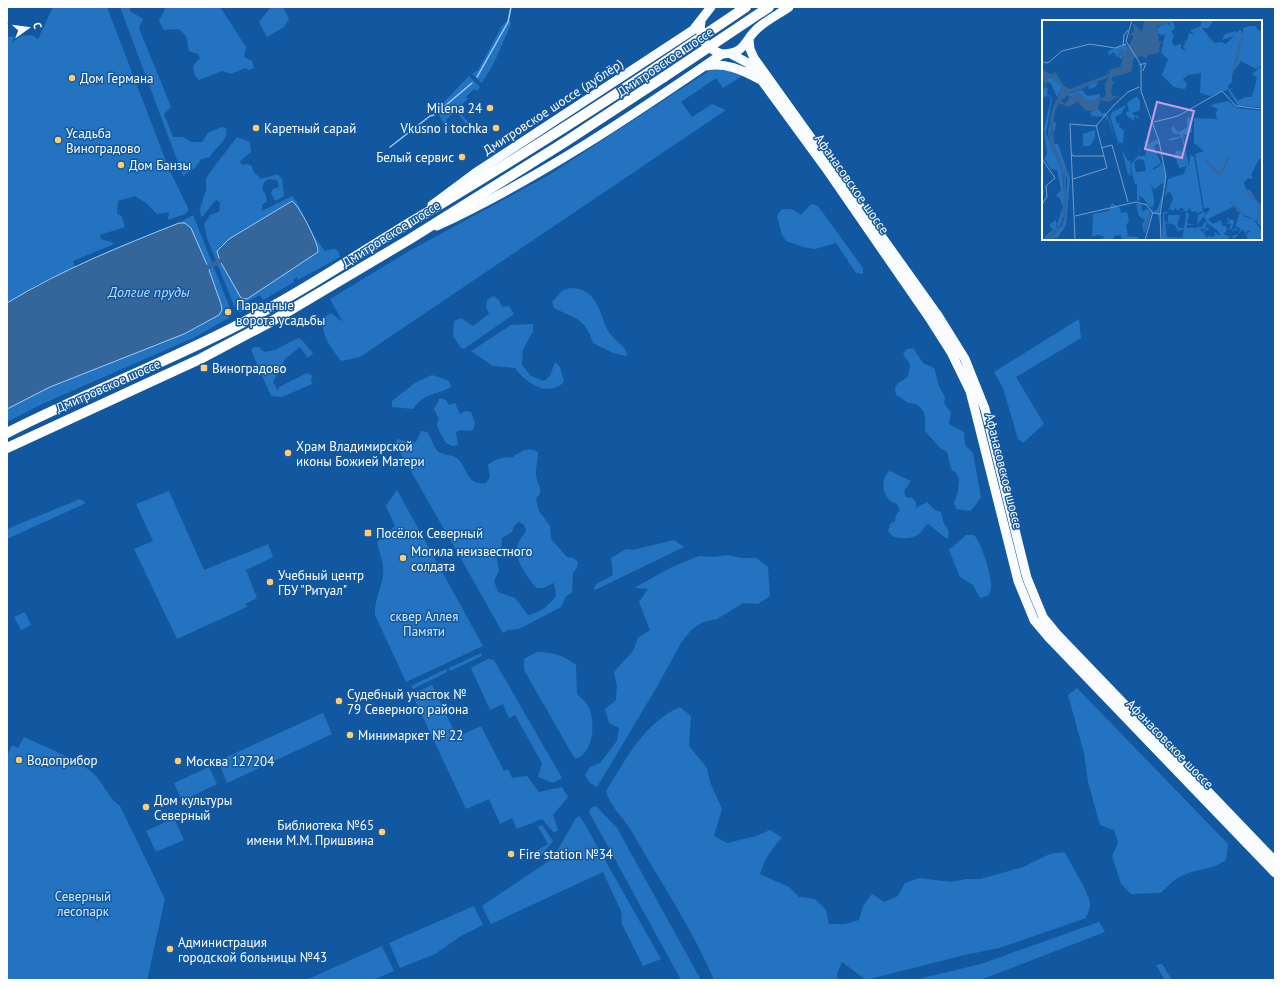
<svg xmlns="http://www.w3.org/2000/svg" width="1282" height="987" font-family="'PT Sans',sans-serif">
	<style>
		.green { fill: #2473c0; fill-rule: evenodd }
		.water { fill: #35669b; stroke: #9dccf8 }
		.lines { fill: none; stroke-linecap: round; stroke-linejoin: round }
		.stream { stroke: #9dccf8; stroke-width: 1.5 }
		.canal { stroke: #35669b; stroke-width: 5 }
		.major { stroke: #f9fcff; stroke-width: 9 }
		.highway { stroke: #fff; stroke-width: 10 }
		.highway-bridge { stroke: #fff; stroke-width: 10 }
		.poi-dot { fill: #ffcd6f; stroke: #1258a1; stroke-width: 1.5 }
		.labels { text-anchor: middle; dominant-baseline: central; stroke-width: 3; stroke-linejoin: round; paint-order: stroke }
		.street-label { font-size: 13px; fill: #fff; stroke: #1258a1 }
		.poi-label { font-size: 13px; fill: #fff; stroke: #1258a1; text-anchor: start }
		.park-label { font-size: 13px; fill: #d4e9fe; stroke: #1258a1 }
		.water-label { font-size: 14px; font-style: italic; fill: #b8dafb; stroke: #1258a1 }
		.inset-river { fill: none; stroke: #35669b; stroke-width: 2 }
		.inset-road { fill: none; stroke: #719bc7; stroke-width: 1 }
		.view { fill: #c4a0e2; fill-opacity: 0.15; stroke: #c4a0e2; stroke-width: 2 }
		.inset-edge { fill: none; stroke: #fff; stroke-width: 2 }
	</style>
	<rect width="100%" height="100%" fill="#1258a1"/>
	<!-- green -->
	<path class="green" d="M53,7h54l62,162 20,41 -4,4 -17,6 1,-8 -12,2 -11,-11 -11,-7 -17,5 -1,12 5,4 3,10 -25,8 1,4 13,4 -2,2 -39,16 2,6 -37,17 -31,19v-266l25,-2 6,4z
		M120,7h10v4l13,8 -4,9 32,79 -7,7 9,23h10l9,5h10l6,-9 13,-6 5,1c3,13 -11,19 -16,29l-9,2 -5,8 -13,9z
		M166,7h54l26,40 -2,10 8,4 2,7 -5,2 -4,-2 -14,6 -9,-3 -23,9 -4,-4 -2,-10 7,-8 -2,-4 -9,-3 -3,-15 -7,-7 -15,1 -5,-9z
		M271,7h12l6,12 -5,8 -17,10 -8,-15z
		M509,19l2,5 -17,39 -12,20 -10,-9 6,-4 24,-44z
		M728,68l17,6 -22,14 -7,-10 -35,24 11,15 20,-13 14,6 -366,247 -19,4c-10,-14 -20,-24 -18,-43l8,-5 12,9 -13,-23 81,-49 138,-75 163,-106z
		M469,76l11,11 -3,4 -3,-2 -8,8 2,2 -11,10 12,14 -3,1 -10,-13 -10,9 4,9 -2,1 -12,-20z
		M237,137l13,5 1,10 -12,10 4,3 4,-1 5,2 1,5 8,8 16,-5 5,5 2,17 -9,5 -4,-8 2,-4 6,-2 -2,-7 -8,-1 -5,3 -2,8 3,3 2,8 -5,4v6l30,-15 5,6 15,32 13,17 9,-2 4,2 2,6 -42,23 -1,-3 -4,3 1,2 -31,18 -3,-5 -18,9 1,8h-4l-4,-4 -28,-70 -3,-14 6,-9 9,-3 1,-10 -4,-2 -13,16 -2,1 -1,-8 6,-19v-11l4,-7zM291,201c8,5 26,41 27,51l-71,47 -6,-1 -21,-37 -1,-4 1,-10 9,-8z
		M811,204l7,2 45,62v6l-7,-1 -20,-30 -21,6 -8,-1 -21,-7 -4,-6 -5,-19 4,-6c8,-2 13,-1 20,5z
		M193,215l37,93 -1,10 -34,19 -155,68 -33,17v-13l43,-22 134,-53 35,-19 -34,-92h-6z
		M569,288c31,0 29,27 41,46 5,7 17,12 17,22l-14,-3 -20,-10c-8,-25 -17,-24 -39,-35l-2,-6 10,-11z
		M493,296l6,4 3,7 7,-1 5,8 -50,35 -3,-1 -8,-12 1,-15 7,-3 12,8 16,-12 -3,-7 1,-7z
		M1079,319l2,19 -65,39 28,47 -21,19 -5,-4 -15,-51 -9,-16z
		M533,324v7l-10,19 -1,15 9,11 13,5 6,-5 5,-14 5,5 4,15c-17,16 -38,1 -49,-14l-22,-2 -22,-15 40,-26z
		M298,338l3,1 12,14 -5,5 -8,-11 -15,12 -12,23 5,9 1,-4 28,-14 6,3 -2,3 1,5 -30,13 -11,-1 -20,-46 3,-3h5l5,5 11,-2z
		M913,348l10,15 11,5 5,18 6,11 -1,6 7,10 -2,11 15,8 1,13 8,8 8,44 -7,10 -4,4 -13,-2 -3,-5 4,-13 1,-12 -3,-6 -5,-4 -4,-17 -6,-3 -16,-18c-1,-11 3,-19 -8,-26 -3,-2 -7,-1 -10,-3 -4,-2 -6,-5 -11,-7l-1,-7 3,-5 10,-6 2,-13 -7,-10 4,-5z
		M432,375l17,6 2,6c-17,10 -24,3 -38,22l-21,-2v-6l23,-18z
		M440,398l6,2 3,5 6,-2 5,11 5,-3 6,1 4,12 -2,6 -6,1 -6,-1 -5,2 2,13 -6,1 -6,-3c-3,-5 -8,-13 -9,-19l2,-5 -5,-10z
		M421,431l6,1c5,6 5,12 9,17 5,8 16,4 22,10 10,10 8,26 28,24l4,-6 -2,-12c6,-5 15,-9 23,-7 10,-6 16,-12 27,-6 0,7 -2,13 -2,20 -1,12 10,17 0,27l3,12 11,15 1,13 16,18 6,1 5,4 -1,6 -4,5 -1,20 -6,3 -5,11 -42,22 -11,1 -5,3 -108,-190 3,-4 12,4 6,-1zM519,522l5,3 2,5c-2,6 -8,10 -9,17 -3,11 12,34 20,41h6l11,-5 2,13c-5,8 -18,18 -28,19l-13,-17 -17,-6 -4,-11 5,-10 -3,-17 5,-4 1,-12 10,-6 2,-6z
		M890,471l21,10 -7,10 2,6 6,1 4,4v6l11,-6 8,8 6,2c1,3 1,8 3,11 3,6 7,8 3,16l-19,-15c-5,3 -5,6 -8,9 -7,7 -21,6 -28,3l-4,-5 2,-7 5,-3 1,-6 4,-5 -3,-6c-14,-3 -19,-25 -7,-33z
		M397,490l86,156 -77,36 -31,-67c-1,-14 6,-26 8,-39 2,-10 -4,-24 -6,-34l18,-16 -9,-20z
		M169,491l35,79 64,-26 5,13 -27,13 11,28 -12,6 2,3 -70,32 -43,-90 19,-8 -17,-37z
		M80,499l6,4 -79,36v-10z
		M966,535h8c8,9 18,41 17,53 0,3 -2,6 -4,8l-7,2 -7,-13 -13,-8 -11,-27z
		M674,540l10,7 -89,43 -1,-2 2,-4 17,-9 -2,-17 15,-9 7,1z
		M728,555l13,3h15l12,9 2,29 -12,8 -15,-1 -26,16 -14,3 -12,8 -10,13 -23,42 -61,102 -7,-4 -5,-8 5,-8 10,-4 17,-22 2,-13 -10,-5 -4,-14 11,-9 1,-14 -3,-14 19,-21 5,-13 12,-8 -11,-28 9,-13 -14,-1 38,-21 27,-11 14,1z
		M25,612l6,13 -10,5 -7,-13z
		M537,652c16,0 26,3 39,13l1,29c4,4 9,8 11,12 8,14 6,48 -13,53l-51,-89v-11z
		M481,653l1,3 -32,15 -1,-3z
		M488,659l6,1 68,118 -9,5 -15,-6 4,-14 -27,-48 -6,3 -6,-14 -13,6 -19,-42z
		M446,669l1,3 -34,17 -2,-3z
		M432,685l25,52 24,-11 23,45 4,-2 4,9 15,-2 12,16 23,-5 6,10 -15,18 5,15 -4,3 -12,-14 -25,10 -5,-11 -12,6 -11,-25 -23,10 -54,-115z
		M1077,688l151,156 -2,16c-15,10 -24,8 -40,14 -10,3 -18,12 -25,19l-30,1 -10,-10 -9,-28 6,-13 -4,-13 -14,-5 -12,-43 -4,-29 -16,-58z
		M680,707l11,9 -2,30 18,22 3,14 12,27 -8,27 13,7 29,-7 14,-6 12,8c-11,11 -17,21 -22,36l29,13 10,10 16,2 11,11 3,14h16l14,-4 4,-14 9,-12 12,8 14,-6 7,-13 14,-5 32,4 15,-3h14l43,-12 27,-13 15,-2c6,14 23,38 25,51 1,5 -3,11 -4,15l-87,30 -34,7 -99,25 -24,-18 -5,12 1,6h-124c-22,-52 -54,-99 -82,-148 -8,-14 -22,-25 -26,-41 20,-32 38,-68 74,-84z
		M323,713l9,21 -105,49 -9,-22z
		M24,737c21,10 51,21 69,36 11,10 15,25 27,33l45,93 -18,81h-140v-224l5,-11 6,3z
		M209,767l8,17 -35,17 -8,-18z
		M596,806l21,22 84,152h-20l-92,-168 2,-4z
		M580,816l81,143 -18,7 -21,-42 -1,-13 -18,-39 -112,52 -9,-18 71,-48 23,-40z
		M174,818l10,22 -28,12 -10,-21z
		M542,825l11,16 -12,15 -5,-5 12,-7 -10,-17z
		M474,906l9,19 -22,11 -26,18 -35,14 -11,-25z
		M1099,922l6,10 -125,48h-66l67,-16z
		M382,946l12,25 -21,9h-67z
		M1162,964l10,16h-7l-9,-15z"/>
	<!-- water -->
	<path class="water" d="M292,201c7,4 27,43 26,51l-71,47 -6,-1 -21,-37 -3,-10 12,-12z
		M179,223h6l6,5 17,39 13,37 1,6 -3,5 -35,19 -134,53 -43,22v-106c54,-33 114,-57 172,-80z"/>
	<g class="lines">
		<!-- stream -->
		<path class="stream" d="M477,77l31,-55 3,-15
			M439,111l33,-28
			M390,147l40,-31 4,-1"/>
		<!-- canal -->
		<path class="canal" d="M208,267l12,-6"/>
		<!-- major -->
		<path class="major" d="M701,22c-3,16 6,27 21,32
			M749,40l1,9 4,9 183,256 28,45 20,50 42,169 16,39 14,17 218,227
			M731,54l17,9 6,7 71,97 105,152 21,33 19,39 6,23 42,167 16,39 16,19 225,234
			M706,66c19,-4 36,4 53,13
			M432,205l43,-32 218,-143 18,-23
			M437,226c101,-47 193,-109 285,-172 25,-1 21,-13 36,-26 9,-8 21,-14 31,-21"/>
		<!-- highway -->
		<path class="highway" d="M7,433c76,-39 156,-69 231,-108 58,-30 113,-66 168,-100 85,-51 169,-103 251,-158
			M7,448l193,-89 72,-38 138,-82 155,-97 99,-65"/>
		<!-- highway-bridge -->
		<path class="highway-bridge" d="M657,67l89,-60
			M664,77l105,-70"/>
	</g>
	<!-- markers -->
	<g class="poi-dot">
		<circle cx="72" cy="78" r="4"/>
		<circle cx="490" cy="108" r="4"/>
		<circle cx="256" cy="128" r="4"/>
		<circle cx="496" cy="128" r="4"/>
		<circle cx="58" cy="140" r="4"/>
		<circle cx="462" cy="157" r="4"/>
		<circle cx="121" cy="165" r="4"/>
		<circle cx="228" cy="312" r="4"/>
		<rect x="200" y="364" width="8" height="8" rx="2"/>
		<circle cx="288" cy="453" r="4"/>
		<rect x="364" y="529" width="8" height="8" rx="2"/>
		<circle cx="403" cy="558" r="4"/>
		<circle cx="270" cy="582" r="4"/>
		<circle cx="339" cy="701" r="4"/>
		<circle cx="350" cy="735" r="4"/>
		<circle cx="19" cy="760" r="4"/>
		<circle cx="178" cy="761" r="4"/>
		<circle cx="146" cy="807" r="4"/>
		<circle cx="382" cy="832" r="4"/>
		<circle cx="511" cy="854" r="4"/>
		<circle cx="170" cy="949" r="4"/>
	</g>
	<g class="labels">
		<!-- street labels -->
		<g class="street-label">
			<text transform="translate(665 62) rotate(-34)">Дмитровское шоссе</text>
			<text transform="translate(553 107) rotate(-33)">Дмитровское шоссе (дублёр)</text>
			<text transform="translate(852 184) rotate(55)">Афанасовское шоссе</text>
			<text transform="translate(391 234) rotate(-32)">Дмитровское шоссе</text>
			<text transform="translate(108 386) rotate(-24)">Дмитровское шоссе</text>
			<text transform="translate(1004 471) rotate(76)">Афанасовское шоссе</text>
			<text transform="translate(1170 744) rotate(46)">Афанасовское шоссе</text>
		</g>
		<!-- poi labels -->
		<g class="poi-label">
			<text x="80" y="78">Дом Германа</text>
			<text x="482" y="108" text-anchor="end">Milena 24</text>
			<text x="264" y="128">Каретный сарай</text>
			<text x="488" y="128" text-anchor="end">Vkusno i tochka</text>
			<text x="66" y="133">Усадьба<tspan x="66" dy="15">Виноградово</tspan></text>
			<text x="454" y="157" text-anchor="end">Белый сервис</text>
			<text x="129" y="165">Дом Банзы</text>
			<text x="236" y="305">Парадные<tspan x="236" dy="15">ворота усадьбы</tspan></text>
			<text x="212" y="368">Виноградово</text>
			<text x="296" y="446">Храм Владимирской<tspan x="296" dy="15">иконы Божией Матери</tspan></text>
			<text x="376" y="533">Посёлок Северный</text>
			<text x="411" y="551">Могила неизвестного<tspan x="411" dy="15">солдата</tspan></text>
			<text x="278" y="575">Учебный центр<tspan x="278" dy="15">ГБУ "Ритуал"</tspan></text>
			<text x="347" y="694">Судебный участок №<tspan x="347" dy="15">79 Северного района</tspan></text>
			<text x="358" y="735">Минимаркет № 22</text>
			<text x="27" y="760">Водоприбор</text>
			<text x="186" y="761">Москва 127204</text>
			<text x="154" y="800">Дом культуры<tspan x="154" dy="15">Северный</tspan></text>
			<text x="374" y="825" text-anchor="end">Библиотека №65<tspan x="374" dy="15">имени М.М. Пришвина</tspan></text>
			<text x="519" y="854">Fire station №34</text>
			<text x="178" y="942">Администрация<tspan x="178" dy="15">городской больницы №43</tspan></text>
		</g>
		<!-- park labels -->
		<g class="park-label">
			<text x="424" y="616">сквер Аллея<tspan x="424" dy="15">Памяти</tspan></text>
			<text x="83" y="896">Северный<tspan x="83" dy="15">лесопарк</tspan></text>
		</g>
		<!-- water labels -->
		<g class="water-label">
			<text x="149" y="292">Долгие пруды</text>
		</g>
	</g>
	<!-- overview -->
	<g transform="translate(1042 20)">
		<rect width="220" height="220" fill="#1258a1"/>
		<path d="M159,0h12l-4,8h-7l12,15 8,-1 4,2 8,-8 -12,4 3,-6 11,-3 1,2 3,-4 3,5v-6l7,-2h6l1,3 5,2v34l-6,4 -15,-8 -9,12v9l-4,4 1,3 -19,7 -10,-3 1,-20 -13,2 -5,4 4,5 -2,5 -11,-2 -12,-12 6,-16 -7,-6 4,-19 -4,1 -4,-3 1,-5 9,-4 3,3 -1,-4h4l2,6 -4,4 3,3 -2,6 2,5 7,-2v5l5,1 -3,-3 3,-5 -3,-1h4l2,-8 5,2 -4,-5 11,-4zM84,24l2,5 -2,1 5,7 -9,-8 -4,7 6,-1 -3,4 -8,-7 -4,4 -1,-5zM220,46v41l-24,-1 -10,-16 8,-4 -6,4 8,11 7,-4h7l5,-19 -5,-4zM7,58h6l7,9 -5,10 -7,-15 -5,1zM56,62l-3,5 -6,2 -1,-3 -17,7 11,-3 5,6 13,-2v3l-10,5 -12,-9 -9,4 -1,-2 6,-4 12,-5h3v-1zM5,68h1l-1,7h2l2,2 1,2 -6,34 16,39 2,21 -1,20 -2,8 -3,5 -2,-2 1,4 -12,11v-3l8,-6 -4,-5 7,-5v4l2,-2 5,-15 -3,-9 -4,-2 5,-6 -4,-20 -6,-1 -7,-10 3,-5 -3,-25 7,-30 -2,-3 -6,1 -1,-5 4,-3v3zM95,76l3,5v9l-8,3 2,2 4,1 2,3 -6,-3v5l-7,-5 -1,-4 3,-1 -2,-8zM186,81l9,7 25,3v48h-3l-8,16 2,4 -5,-1 -4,5 2,6 4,1 6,9 -4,-1 9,7 1,23 -5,-6 1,-3 -2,2 -11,-6 -2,1 11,4 7,10 1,8 -14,2 -2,-6 5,-3h-4l-2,3 -2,-5 -10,11h-71l1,-28h6l-5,2 1,8h3v-7h12l-3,11 3,2h4l2,-13v-4l-7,1 6,-2 -5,-3 -1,4 -4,-3 -1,3 -4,-2 -2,2 5,-12 -2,-6 -3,-1 -3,5 3,-18 15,-5 5,-4 -4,2 3,-6 -8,2 -3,-9 -3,-1 4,-8 8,3 -3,-16 -11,4 -4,-2 14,-3 -3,-3 -4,3 3,-2 -4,-1 -2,-4 2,-3 5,6 5,-2 4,-3v-9l3,-1 2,15 -9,3 6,32 1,-13 4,3 9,54 -8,3 3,-3 -6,1 -2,-4 -4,4 3,2 -2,9 7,2h-7v3h10l1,-13 7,-4v4l5,-6 -2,-2 -4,2 -2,-13 -7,-42 9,-3 -10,-8v-25l23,1 -2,-9 2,2 1,-3 -8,-4zM192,186l3,2 -1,3 4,1 -6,19 -3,-1 3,-8 -3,-4v2h-2v-3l-2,3 3,2 -5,1 6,1 -2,6 -5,-5 -2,2 -1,-7 -8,4 -5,-5zM162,196l4,8 9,6 4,6 -7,-4 1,4 -5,1 -1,-2 -2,3 -4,-6 6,-3 -1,-2 -6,5 -2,-3h5l2,-6 -2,-2 -3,6h-4l-1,-2zM123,203v2l2,-2 8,2 3,6 6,-2 -2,9 -15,-1zM194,206l5,3 -3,5 -8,3h3v3l-6,-1 3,-2 -6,-3 3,-5 12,1 -4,-1zM84,85l-5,9 -6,3 2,7 3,-1 -1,4 5,3 -1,13 -4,-1v3l-9,-29 2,-4zM55,88l6,6 2,-2 5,9 5,18 -7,-20 -3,1 2,-3 -15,-1 -2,-3zM11,100l3,3 -1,7 -2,1 1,13h4l12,35 -4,46 -8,12 -9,3 13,-14 4,-14 1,-34 -15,-39zM53,110v8l-5,8h-7v-12zM116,119l8,38 -8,44v-7l-5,-1 5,-5 6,-20 -3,-3 3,1v-2l-2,-1 -8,7 -3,-6 3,14v5l-2,9 -2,-4 2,2 1,-3h-3l-7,-9 -4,-3 1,5 -3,1v-17h-2l-2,-9 -5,1 4,-2 -1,-10 8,-9v-7l1,2 -2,6h7l2,-8 -4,-8 2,2 5,-2 -4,5zM114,124h3l4,19 -9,7 -2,-1 9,-6 -7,-16zM97,139l5,1 2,11 -10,1 -2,-10zM80,130l6,11 2,-1 1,13 -3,2zM70,183l8,5 1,5 5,-1v-3l3,11 -3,6 2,9 -3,1 13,1 1,3h-17l-1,-5 -7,1 -2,4h-11l4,-4 -8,-1 -5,2 1,-23 16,-3zM99,183l1,8 5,-2 -1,-2 6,6 -7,21 -3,-9 3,-5 -6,-4 -3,-12z" fill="#2473c0" fill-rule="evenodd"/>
		<path d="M102,0h33l-20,6 2,16 5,-1 -4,3 -1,9 -12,2v4l-5,-3 -8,2 -3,14 -19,5v4l4,2h-3l-2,9 2,4 8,1 -7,1 -5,4 -9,-2 -2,9 -5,2h-7l-8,-9 -10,5 -9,-4 -4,8 -4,24 15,39v38l-8,20 -9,8h-5l12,-11 6,-10 2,-31 -1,-13 -14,-33 -1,-11 4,-20 10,-24 -11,-10 -4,3 2,3h-4l3,8 -2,-2 -4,3 3,-5 -3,-17 11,5 2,-3 9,14 6,3 39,-15 2,-3 -4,3 2,-4 -3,-3 3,3 11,-3 4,-12 -8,2v-1l-2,-1h5l3,-6 10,7 -6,-6 7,-12v-3h-4l5,-4 -1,-8 9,9 1,-5h-3h3zM67,57l-4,7 1,11 -3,3 -4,-1 -10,5 -9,-10 -9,4 -6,8 -4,-3 10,-9z" fill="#35669b" fill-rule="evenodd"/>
		<path class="inset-river" d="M190,55l10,-37M164,140l13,14M178,155l9,-19M204,171l13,13 -1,15M188,182l14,12M102,212l6,-20"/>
		<path class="inset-road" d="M90,0l-6,21 15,24v26l18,50 7,35 -6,39 1,25M81,26l1,-11 4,-5M0,42l6,1 14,-12 28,-7 25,4 11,-4M97,45l7,-2 -3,8M71,86l15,-14 11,-5M112,102l24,-6 44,-25 14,15 26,3M59,128l11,-3 16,57M29,133l2,3h31M0,139l13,19 -9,8 1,11 -5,7M31,159l34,-11 -11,-43M104,184l7,9 8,1M33,196l61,-14 11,3M33,220l-5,-116 26,2 18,-21M103,220l8,-28M166,220h18"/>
		<path class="view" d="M115,82l37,9 -12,47 -37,-9z"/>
		<rect width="220" height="220" class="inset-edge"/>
	</g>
	<!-- border -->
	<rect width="1282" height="987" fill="none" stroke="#ffffff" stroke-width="16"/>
	<!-- north arrow -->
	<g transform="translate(28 28) rotate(76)" stroke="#1258a1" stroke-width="3" paint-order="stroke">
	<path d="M0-3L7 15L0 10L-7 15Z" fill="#ffffff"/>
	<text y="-6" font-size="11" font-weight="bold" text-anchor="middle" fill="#ffffff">С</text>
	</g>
</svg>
